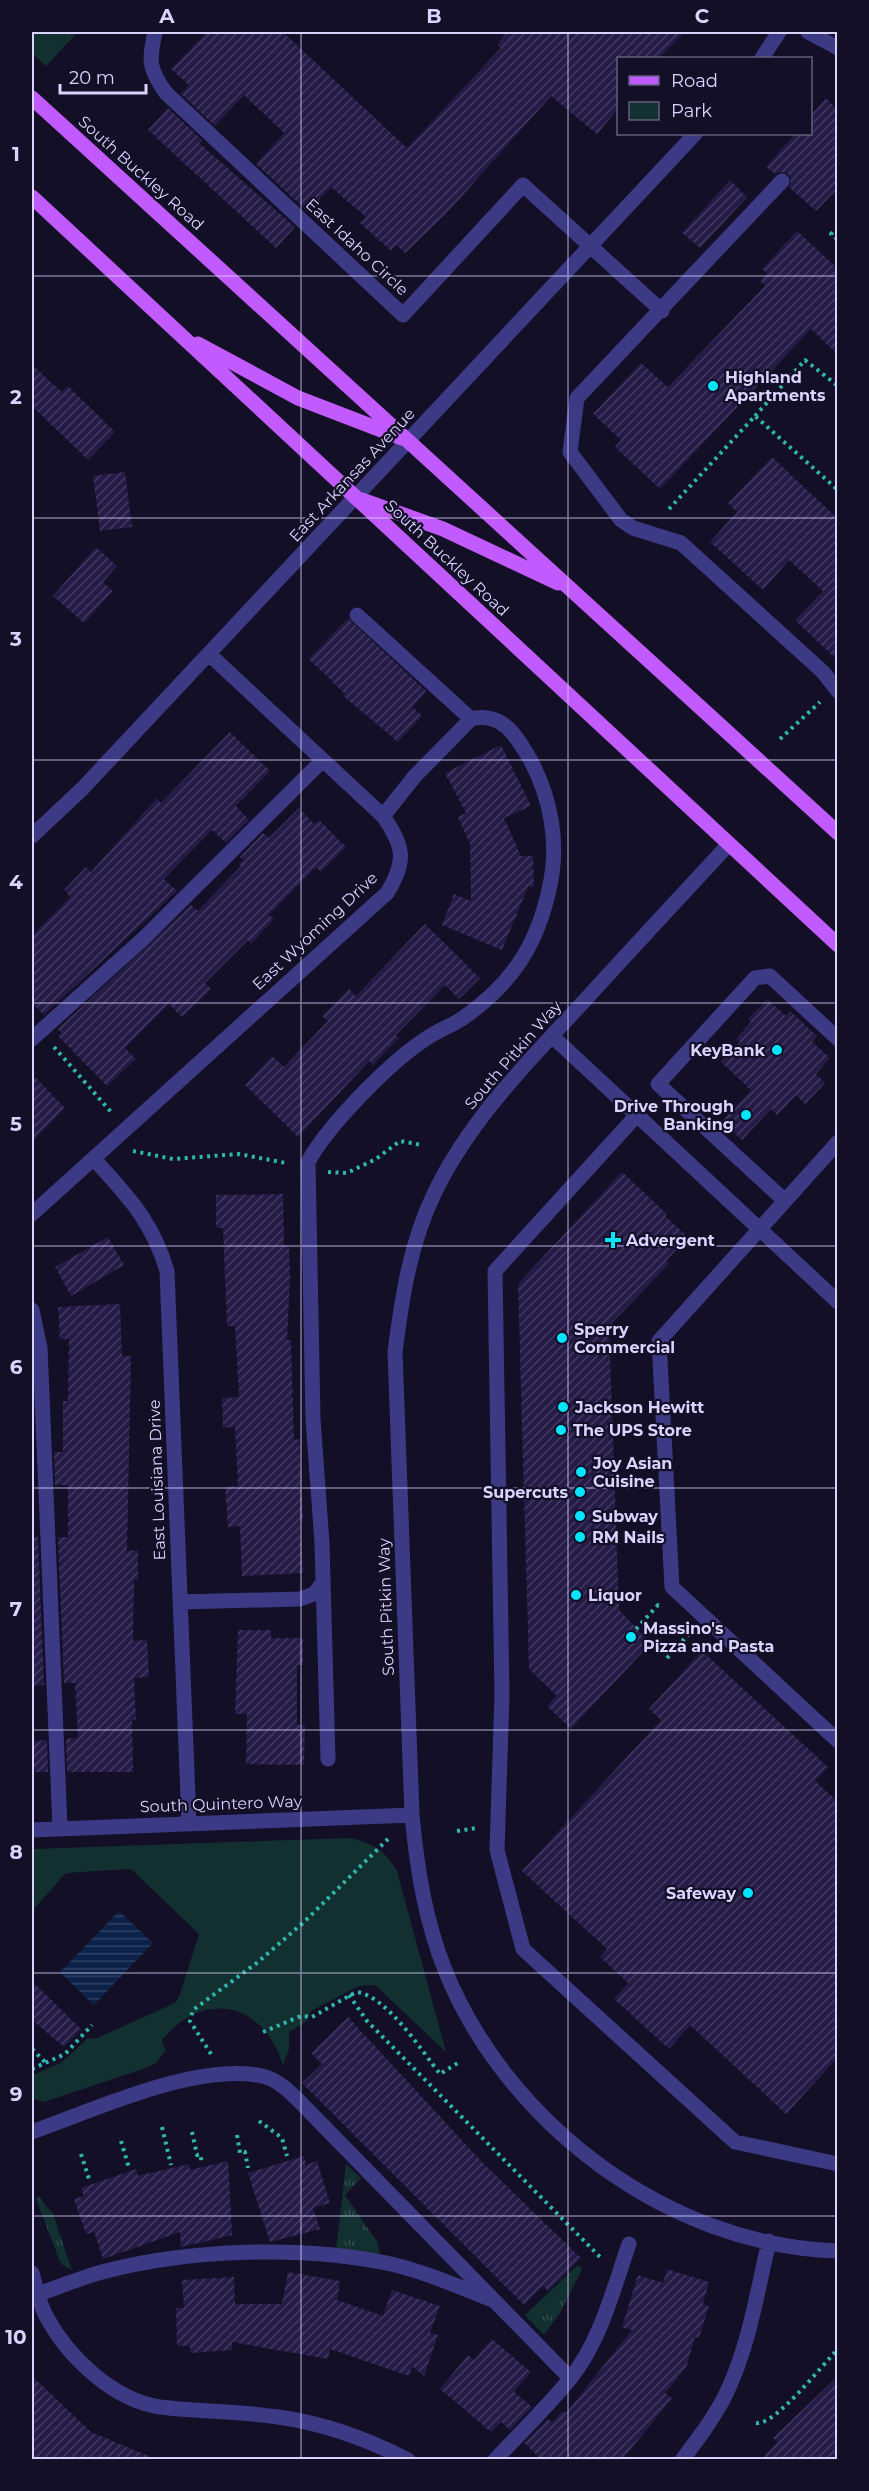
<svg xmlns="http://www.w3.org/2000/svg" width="869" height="2491" font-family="Montserrat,sans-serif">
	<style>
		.grass { fill: url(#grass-tufts) }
		.park { fill: #12302f }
		.water { fill: url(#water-rules) }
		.building { fill: url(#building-hatch) }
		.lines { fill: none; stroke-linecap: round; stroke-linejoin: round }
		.path { stroke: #2fb8b0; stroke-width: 4; stroke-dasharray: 3 4.5; stroke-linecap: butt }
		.minor { stroke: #3d3a85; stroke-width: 15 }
		.major { stroke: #c25bff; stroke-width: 15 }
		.grid { fill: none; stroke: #d9d4ff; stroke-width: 1.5; stroke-opacity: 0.55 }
		.poi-dot { fill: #00e5ff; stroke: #130f26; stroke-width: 2 }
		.labels { text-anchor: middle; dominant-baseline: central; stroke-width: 4.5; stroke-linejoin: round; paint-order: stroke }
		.street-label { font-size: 16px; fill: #d9d4ff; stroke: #130f26 }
		.poi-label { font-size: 16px; font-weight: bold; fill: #d9d4ff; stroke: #130f26; text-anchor: start }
		.neatline { fill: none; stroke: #d9d4ff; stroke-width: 2 }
		.grid-label { font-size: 20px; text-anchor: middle; font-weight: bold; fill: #d9d4ff }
	</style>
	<defs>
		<pattern id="grass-tufts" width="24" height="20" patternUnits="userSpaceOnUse" patternTransform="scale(1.5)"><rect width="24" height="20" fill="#12302f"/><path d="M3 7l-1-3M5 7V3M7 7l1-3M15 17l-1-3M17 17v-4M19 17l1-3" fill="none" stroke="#344d4e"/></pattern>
		<pattern id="water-rules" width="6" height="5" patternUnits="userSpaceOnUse" patternTransform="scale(1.5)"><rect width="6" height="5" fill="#0c2248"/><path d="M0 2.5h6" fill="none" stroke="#2f4163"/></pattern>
		<pattern id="building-hatch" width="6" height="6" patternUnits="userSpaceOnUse" patternTransform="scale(1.5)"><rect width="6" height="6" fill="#241b47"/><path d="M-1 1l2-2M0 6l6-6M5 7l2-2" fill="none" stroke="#433b63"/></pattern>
	</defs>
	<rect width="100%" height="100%" fill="#130f26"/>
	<!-- grass -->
	<path class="grass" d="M346,2164l15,14 -16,17 33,48 2,14 -44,-6z
		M38,2196l15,18 19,56 -11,-6 -25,-65z
		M578,2265l4,4 -22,44 -16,22 -19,-20z"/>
	<!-- park -->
	<path class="park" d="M32,32h46l-32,34 -14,-13z
		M352,1838c25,8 31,11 45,33l49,181 -71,-67 -16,1 -48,25 -4,10 -18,11v17l-6,16c-20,-63 -79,-76 -121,-25l3,11 -9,12 -10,5 -102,34 -12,-4v-23l29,-12 27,-25 7,1 80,-36 4,-6 20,-63 -68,-65 -65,4 -34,38v-62z"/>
	<!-- water -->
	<path class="water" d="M119,1911l34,32 -59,62 -34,-33z"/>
	<!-- building -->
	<path class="building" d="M207,32h76l124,116 94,-100 -4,-3 10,-13h178l-26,26h-41v51l-21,25 -46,-38 -106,119 -40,38 -9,-8 -5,6 -31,-28 6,-6 -35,-30 -23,25 -52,-48 28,-31 -40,-38 -29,31 -34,-32 8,-9 -18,-16z
		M826,98l11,12v79l-21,22 -27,-24 2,-8 -3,-5 -8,-2 -5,2 -9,-7 29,-33h15v-18z
		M168,108l34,32 -3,3 96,84 -19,21 -128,-118z
		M730,180l17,17 -47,51 -18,-15z
		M797,231l40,37v86l-26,-25 -151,160 -45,-42 6,-7 -28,-26 48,-51 27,24 97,-101 -5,-5 7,-8 -5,-4z
		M32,365l30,27 6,-6 47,46 -27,28 -56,-54z
		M772,457l65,61v142l-42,-40 28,-29 -34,-31 -26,30 -53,-48 27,-30 -9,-9z
		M125,472l7,55 -32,4 -7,-55z
		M96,547l21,19 -14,16 10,9 -29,32 -31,-27z
		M348,618l78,73 -13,16 9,9 -24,26 -55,-46 2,-2 -36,-35z
		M230,732l40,39 -34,35 13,14 -23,23 -14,-13 -48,49 13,12 -133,124 -12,-12v-67l38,-39 -6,-7 22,-23 5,5 66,-74 4,5z
		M501,745l30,61 -27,12 17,38h12l1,31h-6l-26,63 -60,-25 12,-31 17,7 -1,-57 -12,-27 8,-4 -21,-40z
		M299,808l15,16 5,-4 27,27 -25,25 -5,-5 -47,48 5,4 -23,25 -3,-4 -43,43 6,6 -29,28 -13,-13 -44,44 11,11 -29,27 -49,-50 3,-3 -3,-4 133,-124 7,6 43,-45 -2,-2 4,-4 -3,-3 23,-24 6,5z
		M425,924l55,54 -21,21 -14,-14 -49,50 3,3 -26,27 -4,-4 -71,76 -53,-52 27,-29 12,11 44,-46 -6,-5 27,-27 7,7z
		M767,999l19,17 4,-5 27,25 -5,6 18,16 -14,16 9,9 -20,21 -9,-9 -19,20 -6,-6 -29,31 -20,-19 29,-31 -30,-28 19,-20 -4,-3 15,-17 -3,-3z
		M32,1074l33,34 -33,34z
		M622,1172l45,42 -2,2 23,21 -22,24 3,3 -60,62 10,284 32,33 -80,86 -24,-23 10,-10 -28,-27 -11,-385z
		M283,1194l1,51h5l1,31 -3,64h4l3,100 5,-1 4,82h-3l3,52 -61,3 -2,-50 -12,1 -3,-40 13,-1 -3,-59 -12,1 -1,-30 17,-1 -4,-71h-8l-4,-98h-7v-33z
		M108,1237l16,28 -53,31 -16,-29z
		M120,1304l2,52h9l-4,195 11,-1v30h-4l-1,61 14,-1 2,37 -15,1 2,41 -4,1 1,52h-66l-1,-33 12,-1 -3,-55h-11l-6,-146h10v-52h-13l-1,-33h9v-51h5l1,-62h-9l-2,-32z
		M38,1537l6,148 -12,1v-148z
		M238,1630h33v8h32v27h-6v60h8l-1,40 -58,-1 1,-50h-12z
		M702,1651l126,116 -13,14 22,20v257l-51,56 -96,-89 -21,24 -55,-50 14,-16 -28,-26 7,-8 -85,-78 139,-151 -12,-11z
		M47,1740l1,32h-16v-31z
		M32,1981l49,48 -17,18 -32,-27z
		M348,2017l133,144 100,97 -33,33 -5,-5 -19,19 -222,-222 20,-19 -11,-11z
		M304,2156l2,9 11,-4 13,42 -17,5 7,21 -50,13 -22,-69z
		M228,2161l4,74 -51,12 -1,-15 -77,27 -9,-27 -8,2 -12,-35 10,-3 -3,-8 55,-19 2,7 51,-12 1,6z
		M667,2269l42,13 -6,22 6,2 -10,32 -4,-1 -9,31 -21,25 7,5 -50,62h-80l-18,-17 24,-24 4,3 11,-11 3,2 66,-83 -10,-3 16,-52 25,8z
		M288,2272l52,9 -3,19 46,16 9,-26 48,16 -10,27 8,2 -14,41 -12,-10 -3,10 -79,-27 -2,10 -96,-17v8l-42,3v-7h-13l-1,-38h8l-2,-28 52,-3 1,27h47z
		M492,2339l39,33 -17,20 18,15 -22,23 -9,-8 -10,10 -51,-43 28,-34 6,5z
		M32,2376l59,56 67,28h-126z
		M837,2377v83h-76l16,-18 -4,-4z"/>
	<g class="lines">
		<!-- path -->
		<path class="path" d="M838,227l-7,7 7,6
			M755,416l50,-56 33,26
			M669,509l86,-93 83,74
			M780,739l40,-37
			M54,1047l58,66
			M133,1151l40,8 66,-5 47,9
			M328,1172l19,1 29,-14 24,-18 22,4
			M636,1629l22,-24 2,2
			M667,1658l22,-24
			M457,1831l20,-3
			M349,1995l18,26 235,238
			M263,2032l38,-16 11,1 44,-25c30,3 66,59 84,82l21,-13
			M32,2049l14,14
			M211,2054l-21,-33 3,-11 65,-48 46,-40 84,-83
			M32,2069l33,-15 27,-29
			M259,2121l23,17 5,18
			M162,2127l9,38
			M192,2132l5,23 3,-1 2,9
			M237,2135l3,18 5,-1 3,16
			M121,2141l8,27
			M81,2154l8,25
			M756,2423c19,3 67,-59 82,-74"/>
		<!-- minor -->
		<path class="minor" d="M155,32c-6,29 -7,36 11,61l237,222 120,-130 139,126
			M808,32l30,16
			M762,58l17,-26
			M782,181l-205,217 -7,54 51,68 12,8 48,15 142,129 15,19
			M357,615l114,104 -56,57 -32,40
			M32,836l51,-48 612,-654
			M729,844c-52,56 -103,111 -154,167 -53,57 -107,112 -141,183 -24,50 -32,103 -39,158l17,463c5,53 13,105 33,155 62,154 224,276 393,281
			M552,1036l286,266
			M32,1039l112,-101 178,-177
			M637,1115l-142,156 7,424 -5,155 26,99 212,193 103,22
			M838,1142l-179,199 13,246 166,154
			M94,1159c34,38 58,61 73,112l22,552
			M784,1200l-126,-116 97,-106 15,-2 68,63
			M32,1214l355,-321c20,-32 17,-47 -4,-77l-174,-162
			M32,1310l8,38 20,480
			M180,1602l120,-3 14,-5 7,-9
			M328,1759l-6,-216 -9,-124 -5,-257c20,-37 83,-101 119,-124 11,-8 25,-12 36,-20 50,-35 75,-74 87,-133 9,-42 1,-86 -19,-124 -14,-24 -28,-50 -60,-42
			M32,1830l380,-15
			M32,2132c62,-22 165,-70 230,-56 16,3 30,18 41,29l267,273
			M32,2273c4,14 7,30 14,43 22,41 67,84 114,91 40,5 79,4 118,10 45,6 89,22 130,43
			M38,2294c21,-7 42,-16 64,-22 87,-23 202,-27 289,-8 34,8 66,22 99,35
			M495,2460c25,-27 52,-53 75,-81 31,-39 43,-89 59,-135
			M682,2460c16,-21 32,-42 44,-66 23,-48 31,-101 43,-153"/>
		<!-- major -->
		<path class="major" d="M32,98l806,735
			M32,197l806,748
			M198,344l100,54 104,40
			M362,500l81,29 115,54"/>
	</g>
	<!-- grid -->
	<path class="grid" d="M301,32v2428M568,32v2428M32,276h806M32,518h806M32,760h806M32,1003h806M32,1246h806M32,1488h806M32,1730h806M32,1973h806M32,2216h806"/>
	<!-- markers -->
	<g class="poi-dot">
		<circle cx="713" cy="386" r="6"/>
		<circle cx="777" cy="1050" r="6"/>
		<circle cx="746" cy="1115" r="6"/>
		<path d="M610 1231h6v6h6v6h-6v6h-6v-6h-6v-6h6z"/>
		<circle cx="562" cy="1338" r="6"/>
		<circle cx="563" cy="1407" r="6"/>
		<circle cx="561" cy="1430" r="6"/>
		<circle cx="581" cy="1472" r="6"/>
		<circle cx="580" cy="1492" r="6"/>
		<circle cx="580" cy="1516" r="6"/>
		<circle cx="580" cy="1537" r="6"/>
		<circle cx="576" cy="1595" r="6"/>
		<circle cx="631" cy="1637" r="6"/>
		<circle cx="748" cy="1893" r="6"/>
	</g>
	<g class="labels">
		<!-- street labels -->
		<g class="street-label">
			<text transform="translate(141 173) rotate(42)">South Buckley Road</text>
			<text transform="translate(357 247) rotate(43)">East Idaho Circle</text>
			<text transform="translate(352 475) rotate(-47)">East Arkansas Avenue</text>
			<text transform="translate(447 558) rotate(43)">South Buckley Road</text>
			<text transform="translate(315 931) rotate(-43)">East Wyoming Drive</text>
			<text transform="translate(513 1055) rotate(-49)">South Pitkin Way</text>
			<text transform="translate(157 1480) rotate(-92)">East Louisiana Drive</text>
			<text transform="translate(386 1607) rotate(-92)">South Pitkin Way</text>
			<text transform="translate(221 1804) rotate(-2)">South Quintero Way</text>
		</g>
		<!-- poi labels -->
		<g class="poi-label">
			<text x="725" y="377">Highland<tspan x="725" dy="18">Apartments</tspan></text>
			<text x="765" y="1050" text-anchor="end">KeyBank</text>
			<text x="734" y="1106" text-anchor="end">Drive Through<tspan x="734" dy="18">Banking</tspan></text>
			<text x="626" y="1240">Advergent</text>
			<text x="574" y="1329">Sperry<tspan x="574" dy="18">Commercial</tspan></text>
			<text x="575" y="1407">Jackson Hewitt</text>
			<text x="573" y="1430">The UPS Store</text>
			<text x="593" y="1463">Joy Asian<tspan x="593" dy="18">Cuisine</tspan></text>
			<text x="568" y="1492" text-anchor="end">Supercuts</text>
			<text x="592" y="1516">Subway</text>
			<text x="592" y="1537">RM Nails</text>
			<text x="588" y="1595">Liquor</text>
			<text x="643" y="1628">Massino's<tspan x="643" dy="18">Pizza and Pasta</tspan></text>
			<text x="736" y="1893" text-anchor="end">Safeway</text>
		</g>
	</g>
	<!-- border -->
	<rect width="869" height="2491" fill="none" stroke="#130f26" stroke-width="66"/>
	<!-- legend -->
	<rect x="617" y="57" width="195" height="78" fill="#130f26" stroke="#625e7d" stroke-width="1.5"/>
	<rect x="629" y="76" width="30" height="9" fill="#c25bff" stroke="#625e7d" stroke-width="1.5"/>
	<text x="671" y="87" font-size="18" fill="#d9d4ff">Road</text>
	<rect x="629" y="102" width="30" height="18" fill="#12302f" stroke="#625e7d" stroke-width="1.5"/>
	<text x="671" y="117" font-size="18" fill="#d9d4ff">Park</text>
	<!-- scale -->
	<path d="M60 84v9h86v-9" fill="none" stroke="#d9d4ff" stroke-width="3"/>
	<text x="69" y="84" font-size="18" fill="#d9d4ff" stroke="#130f26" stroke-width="4.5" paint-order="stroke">20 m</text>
	<rect x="33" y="33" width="803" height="2425" class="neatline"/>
	<g class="grid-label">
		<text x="167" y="23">A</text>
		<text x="434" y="23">B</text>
		<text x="702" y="23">C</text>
		<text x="16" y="161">1</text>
		<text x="16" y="404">2</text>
		<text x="16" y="646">3</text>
		<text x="16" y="889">4</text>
		<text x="16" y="1131">5</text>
		<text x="16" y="1374">6</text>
		<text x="16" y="1616">7</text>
		<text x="16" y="1859">8</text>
		<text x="16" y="2101">9</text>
		<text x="16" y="2344">10</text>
	</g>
</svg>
